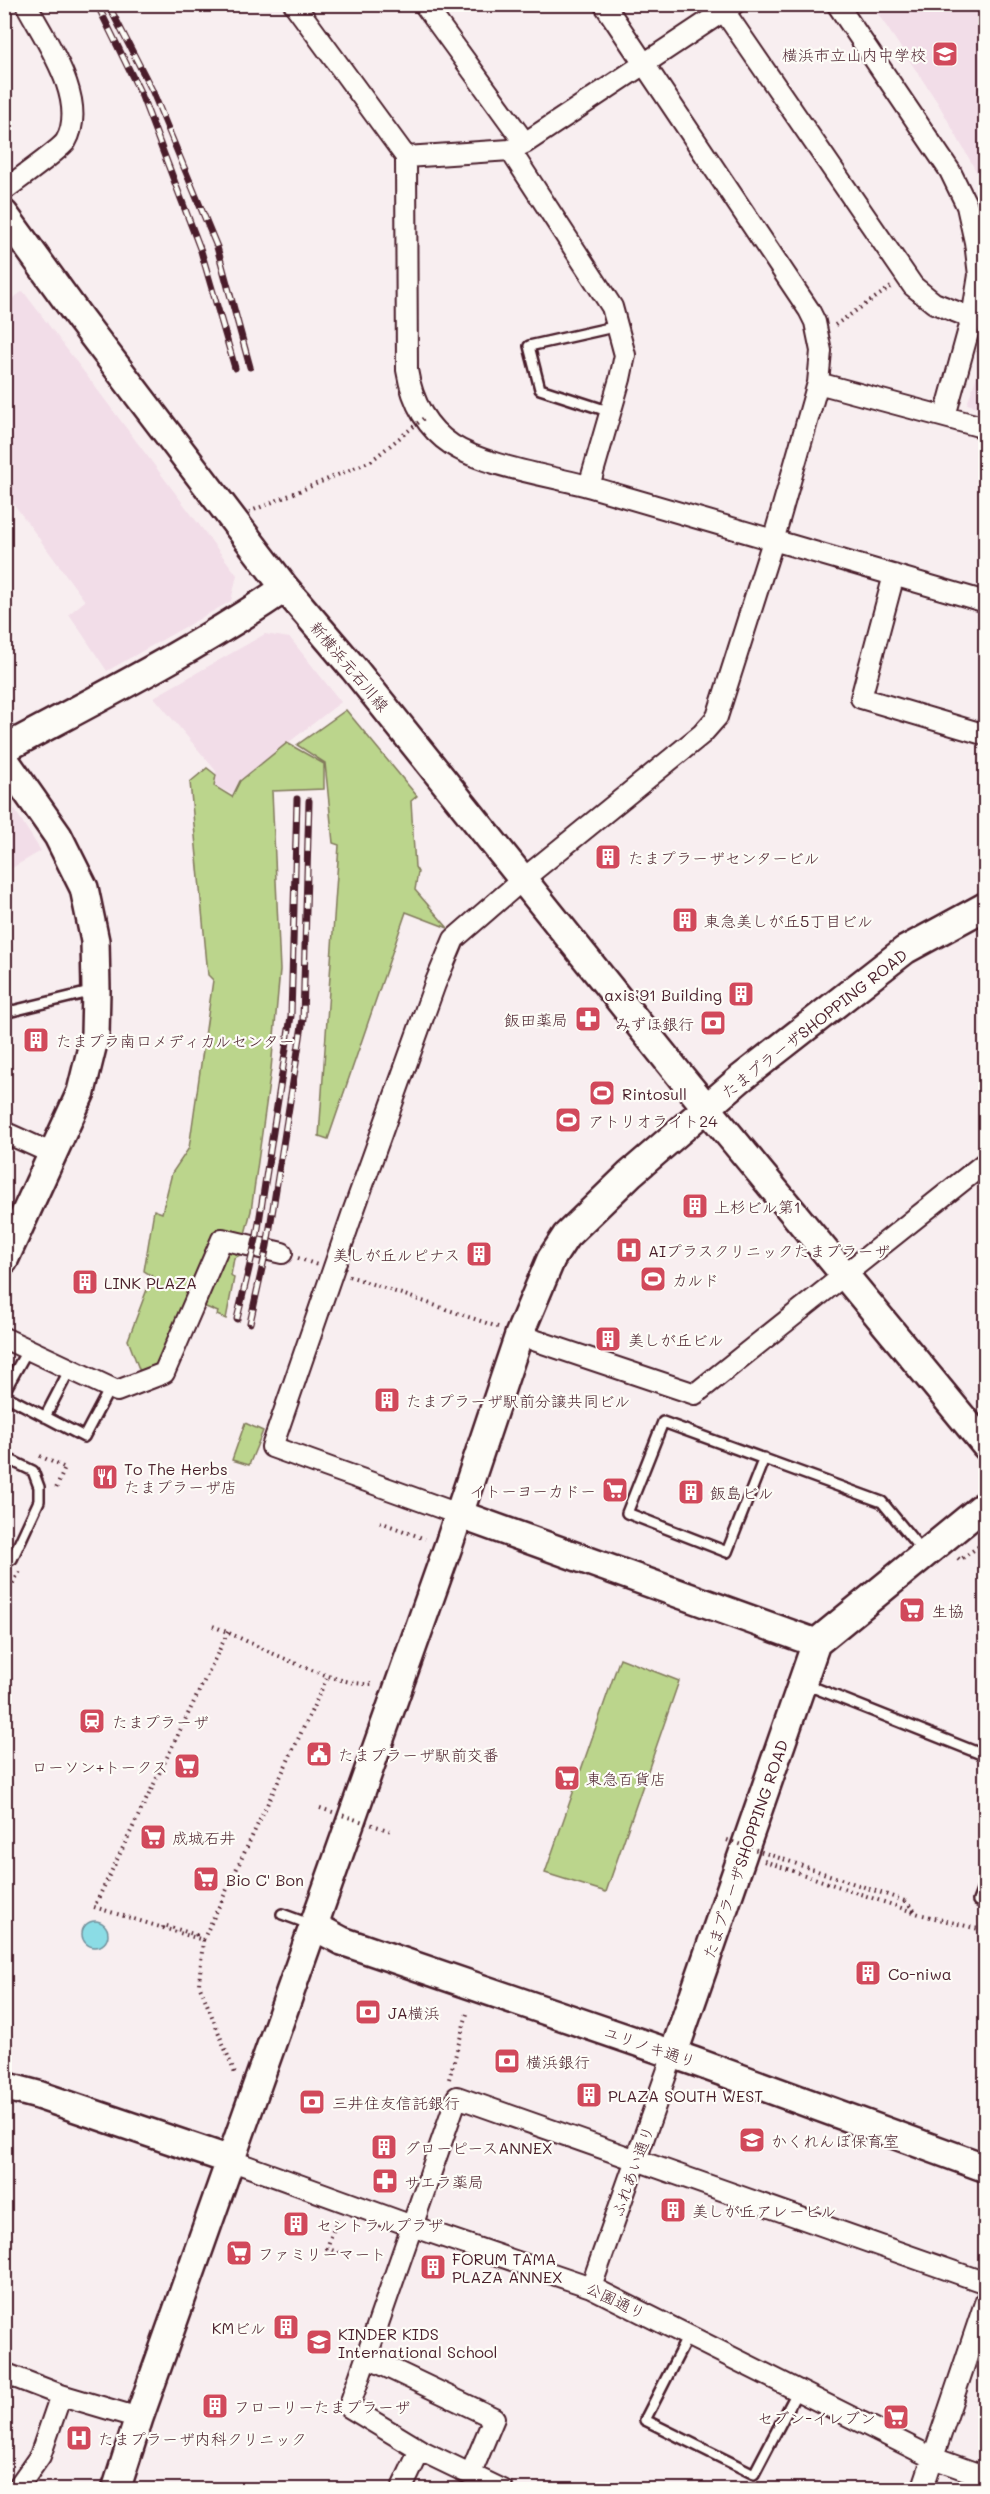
<svg xmlns="http://www.w3.org/2000/svg" width="990" height="2494" font-family="Mali,'Klee One',sans-serif">
	<style>
		.built { fill: #f2dde8 }
		.green { fill: #bbd58c; stroke: #827a5c; stroke-width: 1.5 }
		.water { fill: #8bdce5; stroke: #71909b; stroke-width: 1.5 }
		.lines { fill: none; stroke-linecap: round; stroke-linejoin: round }
		.lane-casing { stroke: #4a1f2b; stroke-width: 14 }
		.street-casing { stroke: #4a1f2b; stroke-width: 24 }
		.secondary-casing { stroke: #4a1f2b; stroke-width: 32 }
		.path { stroke: #4a1f2b; stroke-width: 4; stroke-dasharray: 1.5 4.5; stroke-linecap: butt }
		.lane { stroke: #fdfcf7; stroke-width: 9 }
		.street { stroke: #fdfcf7; stroke-width: 20 }
		.secondary { stroke: #fdfcf7; stroke-width: 27 }
		.rail-casing { stroke: #4a1f2b; stroke-width: 7 }
		.rail { stroke: #fdfcf7; stroke-width: 4.5; stroke-dasharray: 14; stroke-linecap: butt }
		.path-bridge { stroke: #4a1f2b; stroke-width: 4; stroke-dasharray: 1.5 4.5; stroke-linecap: butt }
		.labels { text-anchor: middle; dominant-baseline: central; stroke-width: 4.5; stroke-linejoin: round; paint-order: stroke }
		.poi-label { font-size: 16px; fill: #4a1f2b; stroke: #fdfcf7; text-anchor: start }
		.street-label { font-size: 16px; fill: #4a1f2b; stroke: #fdfcf7 }
	</style>
	<rect width="100%" height="100%" fill="#f8eef0"/>
	<filter id="ink" filterUnits="userSpaceOnUse"><feTurbulence type="fractalNoise" baseFrequency=".0167" numOctaves="2"/><feDisplacementMap in="SourceGraphic" scale="12" xChannelSelector="R" yChannelSelector="G"/><feConvolveMatrix kernelMatrix="1 2 1 2 8 2 1 2 1" color-interpolation-filters="sRGB"/></filter>
	<g filter="url(#ink)">
		<!-- built -->
		<path class="built" d="M872,5h113v182l-47,-84z
			M23,291l214,284 -6,26 -124,70 -38,-57 16,-13 -80,-109v-188z
			M985,353v56l-18,-5z
			M265,634l25,4 51,64 -101,78 -8,14 -17,-8 1,-15 -62,-74z
			M4,793l37,58 -36,21h-1z"/>
		<!-- green -->
		<path class="green" d="M346,710l71,86 -6,5 4,66 3,5 -3,18 33,38 -42,-16 -78,227 -9,-3 20,-291 -6,-2 -8,-80 -28,-18z
			M287,743l37,21v25l-52,2 8,179 -9,99 -20,142 -6,23 -5,-1 -1,2 -18,-2 -60,136 -19,8 -14,-37 24,-64 -8,-5 10,-61 8,3 10,-40 17,-25 24,-168 -5,-5 -18,-193 17,-14 9,7 -2,11 18,11 8,-16z
			M227,1248l13,4v3l-6,3 -3,17 3,3 -8,41 -9,-4 1,-3 -17,-7z
			M245,1423l18,8 -14,34 -17,-5z
			M620,1658l59,23 -73,211 -61,-19z"/>
		<!-- water -->
		<path class="water" d="M82 1934a13 13 0 1 1 26 0a13 13 0 1 1-26 0Z"/>
		<g class="lines">
			<!-- lane casing -->
			<g class="lane-casing">
				<path id="lane" d="M611,412l-71,-23 -11,-43 89,-20
					M4,1013l90,-22
					M4,1392l24,-43
					M4,1395l80,42 26,-49
					M45,1417l25,-48
					M4,1457l29,14 6,16v14l-27,58 -8,3
					M764,1458l-37,94 -100,-39 36,-91 219,80 41,50
					M805,1684l181,72
					M978,1901l8,-21
					M282,1914l30,11
					M688,2336l-43,84 109,54 43,-82"/>
			</g>
			<!-- street casing -->
			<g class="street-casing">
				<path id="street" d="M294,4l112,153 1,213c5,31 18,57 45,75 32,21 100,31 139,42 132,38 263,77 395,115
					M424,4l101,139
					M837,4l113,167 17,35 8,36 4,33 -7,43 -27,98
					M724,11l189,275 21,17 38,15
					M510,150l102,157 13,48 -5,24 -31,107
					M406,157l104,-7 15,-7 209,-139
					M4,190c12,-9 56,-40 62,-49 23,-41 -21,-101 -40,-137
					M818,383l168,45
					M894,575l-33,123 125,37
					M4,1132l49,22
					M519,1335l176,59 291,-232
					M4,1338l113,53 47,-18 58,-134 60,14
					M458,1514l-186,-67 80,-232 83,-231 19,-45 68,-59 180,-146 15,-17 56,-176 45,-158 3,-32 -6,-29 -6,-12 -205,-306
					M230,2160l182,66 179,61 342,171 53,19
					M591,2287l82,-232
					M366,2357l128,61 -23,55
					M4,2373l57,22 78,23
					M420,2450l-71,-43 108,-310 529,186
					M16,2490l24,-34 21,-61
					M401,2490l19,-40 83,40
					M922,2490l64,-190"/>
			</g>
			<!-- secondary casing -->
			<g class="secondary-casing">
				<path id="secondary" d="M4,214l77,106 204,268 69,81 328,409 304,368
					M4,749c95,-51 192,-100 281,-161
					M4,759l54,77 26,52 11,53 1,49 -1,45 -14,57 -77,168
					M458,1514l358,129
					M314,1926l28,15 351,120 293,107
					M673,2055l143,-412 170,-139
					M4,2086l34,9 192,65
					M116,2490l23,-72 310,-874 70,-209 32,-76 15,-23 64,-62 110,-95 165,-129 81,-44"/>
			</g>
			<!-- path -->
			<path class="path" d="M835,325l56,-38
				M298,1258l19,7
				M349,1276l149,51
				M40,1456l25,12 -10,23
				M380,1522l45,17
				M958,1558l2,2 26,-19
				M4,1599l16,-28
				M213,1626c39,16 120,61 159,58
				M228,1632l-134,275 109,33 125,-264
				M764,1861l155,53 67,17
				M905,1901l11,11
				M163,1928l1,-3 32,10 -1,3
				M203,1940l-4,44 37,92
				M449,2079l19,-69
				M337,2219l-10,29 12,5"/>
			<!-- lane -->
			<use href="#lane" class="lane"/>
			<!-- street -->
			<use href="#street" class="street"/>
			<!-- secondary -->
			<use href="#secondary" class="secondary"/>
			<!-- rail casing -->
			<g class="rail-casing">
				<path id="rail" d="M97,4l44,90 60,157 34,117
					M108,4l44,86 65,157 33,120
					M237,1319l20,-84 34,-219 6,-217
					M250,1323l17,-77 36,-227 6,-218"/>
			</g>
			<!-- rail -->
			<use href="#rail" class="rail"/>
			<!-- path-bridge -->
			<path class="path-bridge" d="M249,512l122,-51 53,-43
				M320,1808l71,23
				M727,1840l178,61"/>
		</g>
	</g>
	<!-- icons -->
	<defs>
		<g id="school-square" transform="scale(1.35)"><rect x="-9" y="-9" width="18" height="18" rx="4" fill="#d1495b" stroke="#fdfcf7"/><path d="M0-5L7-2L0 1L-7-2ZM-4 1L0 2.5L4 1V4Q0 6-4 4Z" fill="#fff"/></g>
		<g id="building-square" transform="scale(1.35)"><rect x="-9" y="-9" width="18" height="18" rx="4" fill="#d1495b" stroke="#fdfcf7"/><path d="M-4-6H4V6H1V3H-1V6H-4ZM-2.5-4.3h1.7v1.8h-1.7ZM.8-4.3h1.7v1.8H.8ZM-2.5-1h1.7V.8h-1.7ZM.8-1h1.7V.8H.8Z" fill="#fff"/></g>
		<g id="pharmacy-square" transform="scale(1.35)"><rect x="-9" y="-9" width="18" height="18" rx="4" fill="#d1495b" stroke="#fdfcf7"/><path d="M-2-6h4v4h4v4h-4v4h-4v-4h-4v-4h4Z" fill="#fff"/></g>
		<g id="bank-square" transform="scale(1.35)"><rect x="-9" y="-9" width="18" height="18" rx="4" fill="#d1495b" stroke="#fdfcf7"/><path d="M-6-4H6V4H-6ZM0-2.3a2.3 2.3 0 1 0 0 4.6a2.3 2.3 0 1 0 0-4.6Z" fill="#fff"/></g>
		<g id="stadium-square" transform="scale(1.35)"><rect x="-9" y="-9" width="18" height="18" rx="4" fill="#d1495b" stroke="#fdfcf7"/><path d="M0-5a6.5 5 0 1 0 0 10a6.5 5 0 1 0 0-10ZM-3.5-1.8h7v3.6h-7Z" fill="#fff"/></g>
		<g id="hospital-square" transform="scale(1.35)"><rect x="-9" y="-9" width="18" height="18" rx="4" fill="#d1495b" stroke="#fdfcf7"/><path d="M-5-5h3v3.5h4V-5h3V5h-3V1.5h-4V5h-3Z" fill="#fff"/></g>
		<g id="restaurant-square" transform="scale(1.35)"><rect x="-9" y="-9" width="18" height="18" rx="4" fill="#d1495b" stroke="#fdfcf7"/><path d="M-5-6h1v4h1v-4h1v4h1v-4h1v5L-1.5 .5V6h-2V.5L-5-1ZM5-6V6H3V1.5H1.5Q1.5-4 5-6Z" fill="#fff"/></g>
		<g id="supermarket-square" transform="scale(1.35)"><rect x="-9" y="-9" width="18" height="18" rx="4" fill="#d1495b" stroke="#fdfcf7"/><path d="M-6-5.5h2.5l.6 2H6L4.5 2H-2.5L-4.4-4H-6ZM-1.5 3.2a1.3 1.3 0 1 0 .1 0ZM3 3.2a1.3 1.3 0 1 0 .1 0Z" fill="#fff"/></g>
		<g id="station-square" transform="scale(1.35)"><rect x="-9" y="-9" width="18" height="18" rx="4" fill="#d1495b" stroke="#fdfcf7"/><path d="M-3-6H3Q5-6 5-4V2Q5 4 3 4L4.5 6H3L1.5 4h-3L-3 6H-4.5L-3 4Q-5 4-5 2V-4Q-5-6-3-6ZM-3.5-4v3h7v-3ZM-3.5 1v1.5H-2V1ZM2 1v1.5H3.5V1Z" fill="#fff"/></g>
		<g id="civic-square" transform="scale(1.35)"><rect x="-9" y="-9" width="18" height="18" rx="4" fill="#d1495b" stroke="#fdfcf7"/><path d="M-.6-6.5H3V-4.5H.6V-3L4-1V1h2V6H-6V1h2V-1L-.6-3ZM-1.2 2.5V6h2.4V2.5Z" fill="#fff"/></g>
	</defs>
	<g fill-rule="evenodd">
		<use href="#school-square" x="945" y="54"/>
		<use href="#building-square" x="608" y="857"/>
		<use href="#building-square" x="685" y="920"/>
		<use href="#building-square" x="741" y="994"/>
		<use href="#pharmacy-square" x="588" y="1019"/>
		<use href="#bank-square" x="713" y="1023"/>
		<use href="#building-square" x="36" y="1040"/>
		<use href="#stadium-square" x="602" y="1093"/>
		<use href="#stadium-square" x="568" y="1120"/>
		<use href="#building-square" x="695" y="1206"/>
		<use href="#hospital-square" x="629" y="1250"/>
		<use href="#building-square" x="479" y="1254"/>
		<use href="#stadium-square" x="653" y="1279"/>
		<use href="#building-square" x="85" y="1282"/>
		<use href="#building-square" x="608" y="1339"/>
		<use href="#building-square" x="387" y="1400"/>
		<use href="#restaurant-square" x="105" y="1477"/>
		<use href="#supermarket-square" x="615" y="1490"/>
		<use href="#building-square" x="691" y="1492"/>
		<use href="#supermarket-square" x="912" y="1610"/>
		<use href="#station-square" x="92" y="1721"/>
		<use href="#civic-square" x="319" y="1754"/>
		<use href="#supermarket-square" x="187" y="1766"/>
		<use href="#supermarket-square" x="567" y="1778"/>
		<use href="#supermarket-square" x="153" y="1837"/>
		<use href="#supermarket-square" x="206" y="1879"/>
		<use href="#building-square" x="868" y="1973"/>
		<use href="#bank-square" x="368" y="2012"/>
		<use href="#bank-square" x="507" y="2061"/>
		<use href="#building-square" x="589" y="2095"/>
		<use href="#bank-square" x="312" y="2102"/>
		<use href="#school-square" x="752" y="2140"/>
		<use href="#building-square" x="384" y="2147"/>
		<use href="#pharmacy-square" x="385" y="2181"/>
		<use href="#building-square" x="673" y="2210"/>
		<use href="#building-square" x="296" y="2224"/>
		<use href="#supermarket-square" x="239" y="2253"/>
		<use href="#building-square" x="433" y="2267"/>
		<use href="#building-square" x="286" y="2327"/>
		<use href="#school-square" x="319" y="2342"/>
		<use href="#building-square" x="215" y="2406"/>
		<use href="#supermarket-square" x="896" y="2417"/>
		<use href="#hospital-square" x="79" y="2438"/>
	</g>
	<g class="labels">
		<!-- poi labels -->
		<g class="poi-label">
			<text x="926" y="54" text-anchor="end">横浜市立山内中学校</text>
			<text x="628" y="857">たまプラーザセンタービル</text>
			<text x="704" y="920">東急美しが丘5丁目ビル</text>
			<text x="722" y="994" text-anchor="end">axis’91 Building</text>
			<text x="568" y="1019" text-anchor="end">飯田薬局</text>
			<text x="694" y="1023" text-anchor="end">みずほ銀行</text>
			<text x="56" y="1040">たまプラ南口メディカルセンター</text>
			<text x="622" y="1093">Rintosull</text>
			<text x="588" y="1120">アトリオライト24</text>
			<text x="714" y="1206">上杉ビル第1</text>
			<text x="648" y="1250">AIプラスクリニックたまプラーザ</text>
			<text x="460" y="1254" text-anchor="end">美しが丘ルピナス</text>
			<text x="672" y="1279">カルド</text>
			<text x="104" y="1282">LINK PLAZA</text>
			<text x="628" y="1339">美しが丘ビル</text>
			<text x="406" y="1400">たまプラーザ駅前分譲共同ビル</text>
			<text x="124" y="1468">To The Herbs<tspan x="124" dy="18">たまプラーザ店</tspan></text>
			<text x="596" y="1490" text-anchor="end">イトーヨーカドー</text>
			<text x="710" y="1492">飯島ビル</text>
			<text x="932" y="1610">生協</text>
			<text x="112" y="1721">たまプラーザ</text>
			<text x="338" y="1754">たまプラーザ駅前交番</text>
			<text x="168" y="1766" text-anchor="end">ローソン+トークス</text>
			<text x="586" y="1778">東急百貨店</text>
			<text x="172" y="1837">成城石井</text>
			<text x="226" y="1879">Bio C' Bon</text>
			<text x="888" y="1973">Co-niwa</text>
			<text x="388" y="2012">JA横浜</text>
			<text x="526" y="2061">横浜銀行</text>
			<text x="608" y="2095">PLAZA SOUTH WEST</text>
			<text x="332" y="2102">三井住友信託銀行</text>
			<text x="771" y="2140">かくれんぼ保育室</text>
			<text x="404" y="2147">グローピースANNEX</text>
			<text x="404" y="2181">サエラ薬局</text>
			<text x="692" y="2210">美しが丘アレービル</text>
			<text x="316" y="2224">セントラルプラザ</text>
			<text x="258" y="2253">ファミリーマート</text>
			<text x="452" y="2258">FORUM TAMA<tspan x="452" dy="18">PLAZA ANNEX</tspan></text>
			<text x="266" y="2327" text-anchor="end">KMビル</text>
			<text x="338" y="2333">KINDER KIDS<tspan x="338" dy="18">International School</tspan></text>
			<text x="234" y="2406">フローリーたまプラーザ</text>
			<text x="876" y="2417" text-anchor="end">セブン-イレブン</text>
			<text x="98" y="2438">たまプラーザ内科クリニック</text>
		</g>
		<!-- street labels -->
		<g class="street-label">
			<text transform="translate(350 666) rotate(50)">新横浜元石川線</text>
			<text transform="translate(814 1023) rotate(-38)">たまプラーザSHOPPING ROAD</text>
			<text transform="translate(745 1849) rotate(-71)">たまプラーザSHOPPING ROAD</text>
			<text transform="translate(650 2046) rotate(19)">ユリノキ通り</text>
			<text transform="translate(632 2171) rotate(-70)">ふれあい通り</text>
			<text transform="translate(616 2300) rotate(26)">公園通り</text>
		</g>
	</g>
	<!-- margin -->
	<rect width="990" height="2494" fill="none" stroke="#fdfcf7" stroke-width="24"/>
	<rect x="12" y="12" width="966" height="2470" fill="none" stroke="#4a1f2b" stroke-width="2" filter="url(#ink)"/>
</svg>
